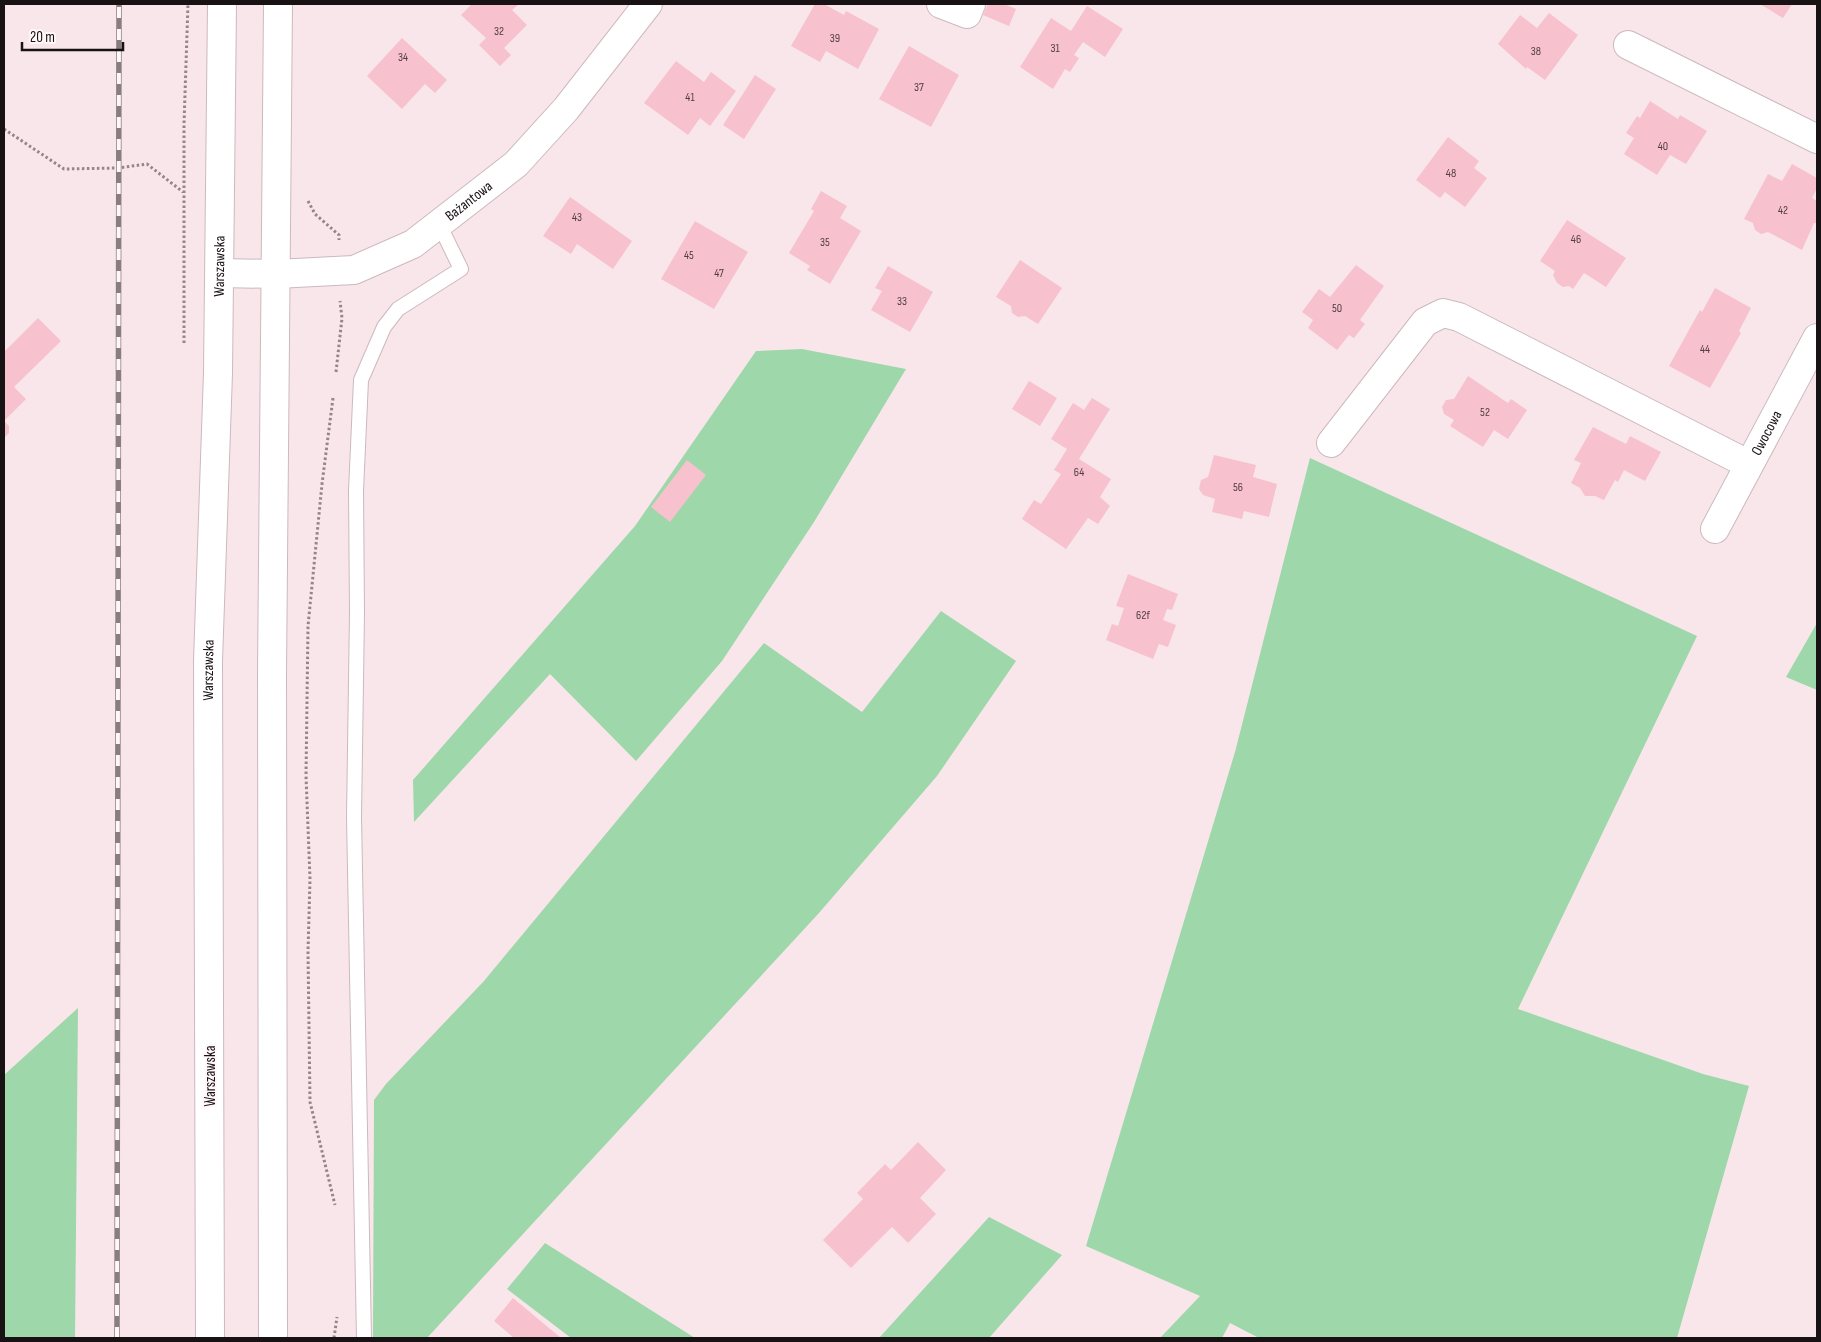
<svg xmlns="http://www.w3.org/2000/svg" width="1821" height="1342" font-family="'Sofia Sans Condensed',sans-serif">
	<style>
		.green { fill: #9ed7aa }
		.building { fill: #f7c1ce }
		.lines { fill: none; stroke-linecap: round; stroke-linejoin: round }
		.lane-casing { stroke: #ccb9be; stroke-width: 16 }
		.street-casing { stroke: #ccb9be; stroke-width: 30 }
		.secondary-casing { stroke: #ccb9be; stroke-width: 30 }
		.path { stroke: #938689; stroke-width: 3; stroke-dasharray: 2.5 2.5; stroke-linecap: butt }
		.lane { stroke: #fff; stroke-width: 14 }
		.street { stroke: #fff; stroke-width: 28 }
		.secondary { stroke: #fff; stroke-width: 28 }
		.rail-casing { stroke: #8a7d80; stroke-width: 5.5 }
		.rail { stroke: #fff7f9; stroke-width: 4; stroke-dasharray: 11; stroke-linecap: butt }
		.labels { text-anchor: middle; dominant-baseline: central; stroke-width: 4.5; stroke-linejoin: round; paint-order: stroke }
		.number-label { font-size: 12px; fill: #503e42 }
		.street-label { font-size: 15px; fill: #191214; stroke: #fff7f9 }
	</style>
	<rect width="100%" height="100%" fill="#f9e6eb"/>
	<!-- green -->
	<path class="green" d="M802,349l104,20 -92,153 -92,139 -86,100 -86,-87 -136,148 -1,-42 222,-254 121,-175z
		M1310,458l387,178 -179,373 185,65 46,12 -72,252h-418l-29,-15 -8,15h-62l40,-42 -114,-50 149,-494z
		M941,611l75,50 -79,115 -118,137 -392,425h-54l1,-238 12,-16 98,-103 280,-338 98,69z
		M1817,623v67l-31,-13z
		M78,1008l-3,330h-71v-263z
		M989,1217l73,38 -73,83h-110z
		M545,1243l150,95h-124l-64,-49z"/>
	<!-- building -->
	<path class="building" d="M472,4h47l-7,6 15,15 -23,23 7,7 -11,11 -21,-21 7,-7 -25,-23z
		M815,4h9l20,11 2,-4 33,18 -21,40 -32,-18 -6,11 -29,-16z
		M988,4h16l12,5 -7,17 -26,-11z
		M1760,4h32l-9,14z
		M1087,6l36,23 -18,28 -22,-15 -9,13 5,3 -9,14 -5,-3 -12,20 -33,-22 31,-49 20,13z
		M1549,13l29,22 -33,45 -18,-13 -1,2 -28,-25 22,-29 17,13z
		M402,38l45,42 -12,13 -10,-9 -23,25 -35,-33z
		M909,46l50,29 -28,52 -52,-28z
		M676,61l28,21 7,-10 25,19 -26,35 -10,-8 -12,17 -44,-32z
		M755,75l21,14 -32,50 -21,-14z
		M1650,101l28,18 2,-4 27,16 -21,33 -16,-9 -13,20 -33,-21 10,-16 -8,-5 11,-17 3,2z
		M1448,137l31,24 -5,7 13,10 -22,29 -20,-15 -5,6 -24,-18z
		M1792,164l25,14v10l-5,10 5,3v22h-3l-12,27 -34,-18 -7,2 -6,-4 -2,-7 -9,-4 24,-45 14,7z
		M821,191l26,15 -7,12 21,13 -31,53 -23,-14 3,-4 -21,-13 25,-42 -3,-2z
		M570,197l62,44 -19,28 -36,-25 -6,10 -28,-18z
		M1567,220l59,38 -20,29 -22,-14 -11,16 -4,-3 -6,1 -6,-4 -4,-8 2,-4 -15,-10z
		M695,221l53,31 -34,57 -53,-30z
		M1020,260l42,28 -24,36 -13,-8 -7,1 -6,-4 -1,-7 -15,-9z
		M1356,265l28,21 -24,34 5,4 -11,14 -5,-3 -12,15 -29,-22 5,-8 -11,-8 17,-23 11,8z
		M888,266l45,26 -23,40 -39,-22 11,-19 -7,-3z
		M1715,288l36,20 -12,23 2,2 -31,55 -41,-22 31,-56 2,2z
		M38,318l23,23 -47,46 12,12 -22,22 5,5v7l-5,5v-86z
		M1468,376l40,27 3,-4 16,11 -19,29 -14,-9 -11,17 -33,-21 4,-6 -10,-6 -2,-7 4,-7 8,-1z
		M1029,381l28,17 -17,28 -28,-17z
		M1092,398l18,11 -31,50 32,20 -11,18 10,9 -12,18 -10,-6 -22,31 -44,-30 12,-19 7,4 20,-30 -7,-4 13,-21 -16,-10 22,-36 11,7z
		M1593,427l33,17 4,-8 31,16 -16,29 -21,-11 -6,12 -3,-2 -11,20 -9,-4h-10l-5,-8 -9,-5 10,-20 -7,-3z
		M1214,455l42,10 -3,12 24,7 -8,33 -25,-6 -2,8 -30,-7 3,-13 -12,-4 -4,-6 2,-9 7,-3z
		M687,460l19,15 -36,47 -19,-15z
		M1128,574l50,20 -6,16 -5,-1 -4,11 13,5 -8,22 -9,-3 -6,15 -47,-19 6,-16 6,2 6,-18 -8,-2z
		M918,1142l28,28 -26,28 16,16 -28,29 -16,-16 -41,41 -28,-28 40,-41 -6,-6 28,-29 6,6z
		M513,1298l48,40h-47l-20,-17z"/>
	<g class="lines">
		<!-- lane casing -->
		<g class="lane-casing">
			<path id="lane" d="M364,1338l-10,-521 3,-204 -1,-122 5,-111 23,-53 14,-18 63,-40 -22,-45"/>
		</g>
		<!-- street casing -->
		<g class="street-casing">
			<g id="street">
				<path d="M941,4l26,10 4,-10"/>
				<path d="M1628,45l189,94"/>
				<path id="s1" d="M220,273l56,1 78,-4 59,-26 103,-80 50,-55 82,-105"/>
				<path d="M1331,443l94,-121 18,-9 16,4 289,147"/>
				<path id="s2" d="M1715,529l102,-191"/>
			</g>
		</g>
		<!-- secondary casing -->
		<g class="secondary-casing">
			<g id="secondary">
				<path id="s3" d="M210,1338l-2,-677 10,-288 4,-369"/>
				<path d="M273,1338l-1,-665 6,-669"/>
			</g>
		</g>
		<!-- path -->
		<path class="path" d="M4,129l60,40 54,-1 29,-4 36,28
			M308,201l7,13 24,21v5
			M184,343v-219l4,-120
			M336,372l6,-54 -2,-17
			M333,398l-11,86 -14,142 -2,150 4,103 -2,73 2,150 25,103
			M334,1338l3,-21"/>
		<!-- lane -->
		<use href="#lane" class="lane"/>
		<!-- street -->
		<use href="#street" class="street"/>
		<!-- secondary -->
		<use href="#secondary" class="secondary"/>
		<!-- rail casing -->
		<g class="rail-casing">
			<path id="rail" d="M117,1338l2,-1334"/>
		</g>
		<!-- rail -->
		<use href="#rail" class="rail"/>
	</g>
	<g class="labels">
		<!-- number labels -->
		<g class="number-label">
			<text x="499" y="31">32</text>
			<text x="835" y="38">39</text>
			<text x="1055" y="48">31</text>
			<text x="1536" y="51">38</text>
			<text x="403" y="57">34</text>
			<text x="919" y="87">37</text>
			<text x="690" y="97">41</text>
			<text x="1663" y="146">40</text>
			<text x="1451" y="173">48</text>
			<text x="1783" y="210">42</text>
			<text x="577" y="217">43</text>
			<text x="1576" y="239">46</text>
			<text x="825" y="242">35</text>
			<text x="689" y="255">45</text>
			<text x="719" y="273">47</text>
			<text x="902" y="301">33</text>
			<text x="1337" y="308">50</text>
			<text x="1705" y="349">44</text>
			<text x="1485" y="412">52</text>
			<text x="1079" y="472">64</text>
			<text x="1238" y="487">56</text>
			<text x="1143" y="615">62f</text>
		</g>
		<!-- street labels -->
		<g class="street-label">
			<text stroke="none"><textPath href="#s1" startOffset="269">Bażantowa</textPath></text>
			<text stroke="none"><textPath href="#s3" startOffset="1072">Warszawska</textPath></text>
			<text stroke="none"><textPath href="#s2" startOffset="109">Owocowa</textPath></text>
			<text stroke="none"><textPath href="#s3" startOffset="668">Warszawska</textPath></text>
			<text transform="translate(210 1076) rotate(-90)">Warszawska</text>
		</g>
	</g>
	<!-- border -->
	<rect width="1821" height="1342" fill="none" stroke="#191214" stroke-width="10"/>
	<!-- scale -->
	<path d="M22 42v8h101v-8" fill="none" stroke="#191214" stroke-width="2.5"/>
	<text x="30" y="42" font-size="15" fill="#191214" stroke="#fff7f9" stroke-width="4" paint-order="stroke">20 m</text>
</svg>
